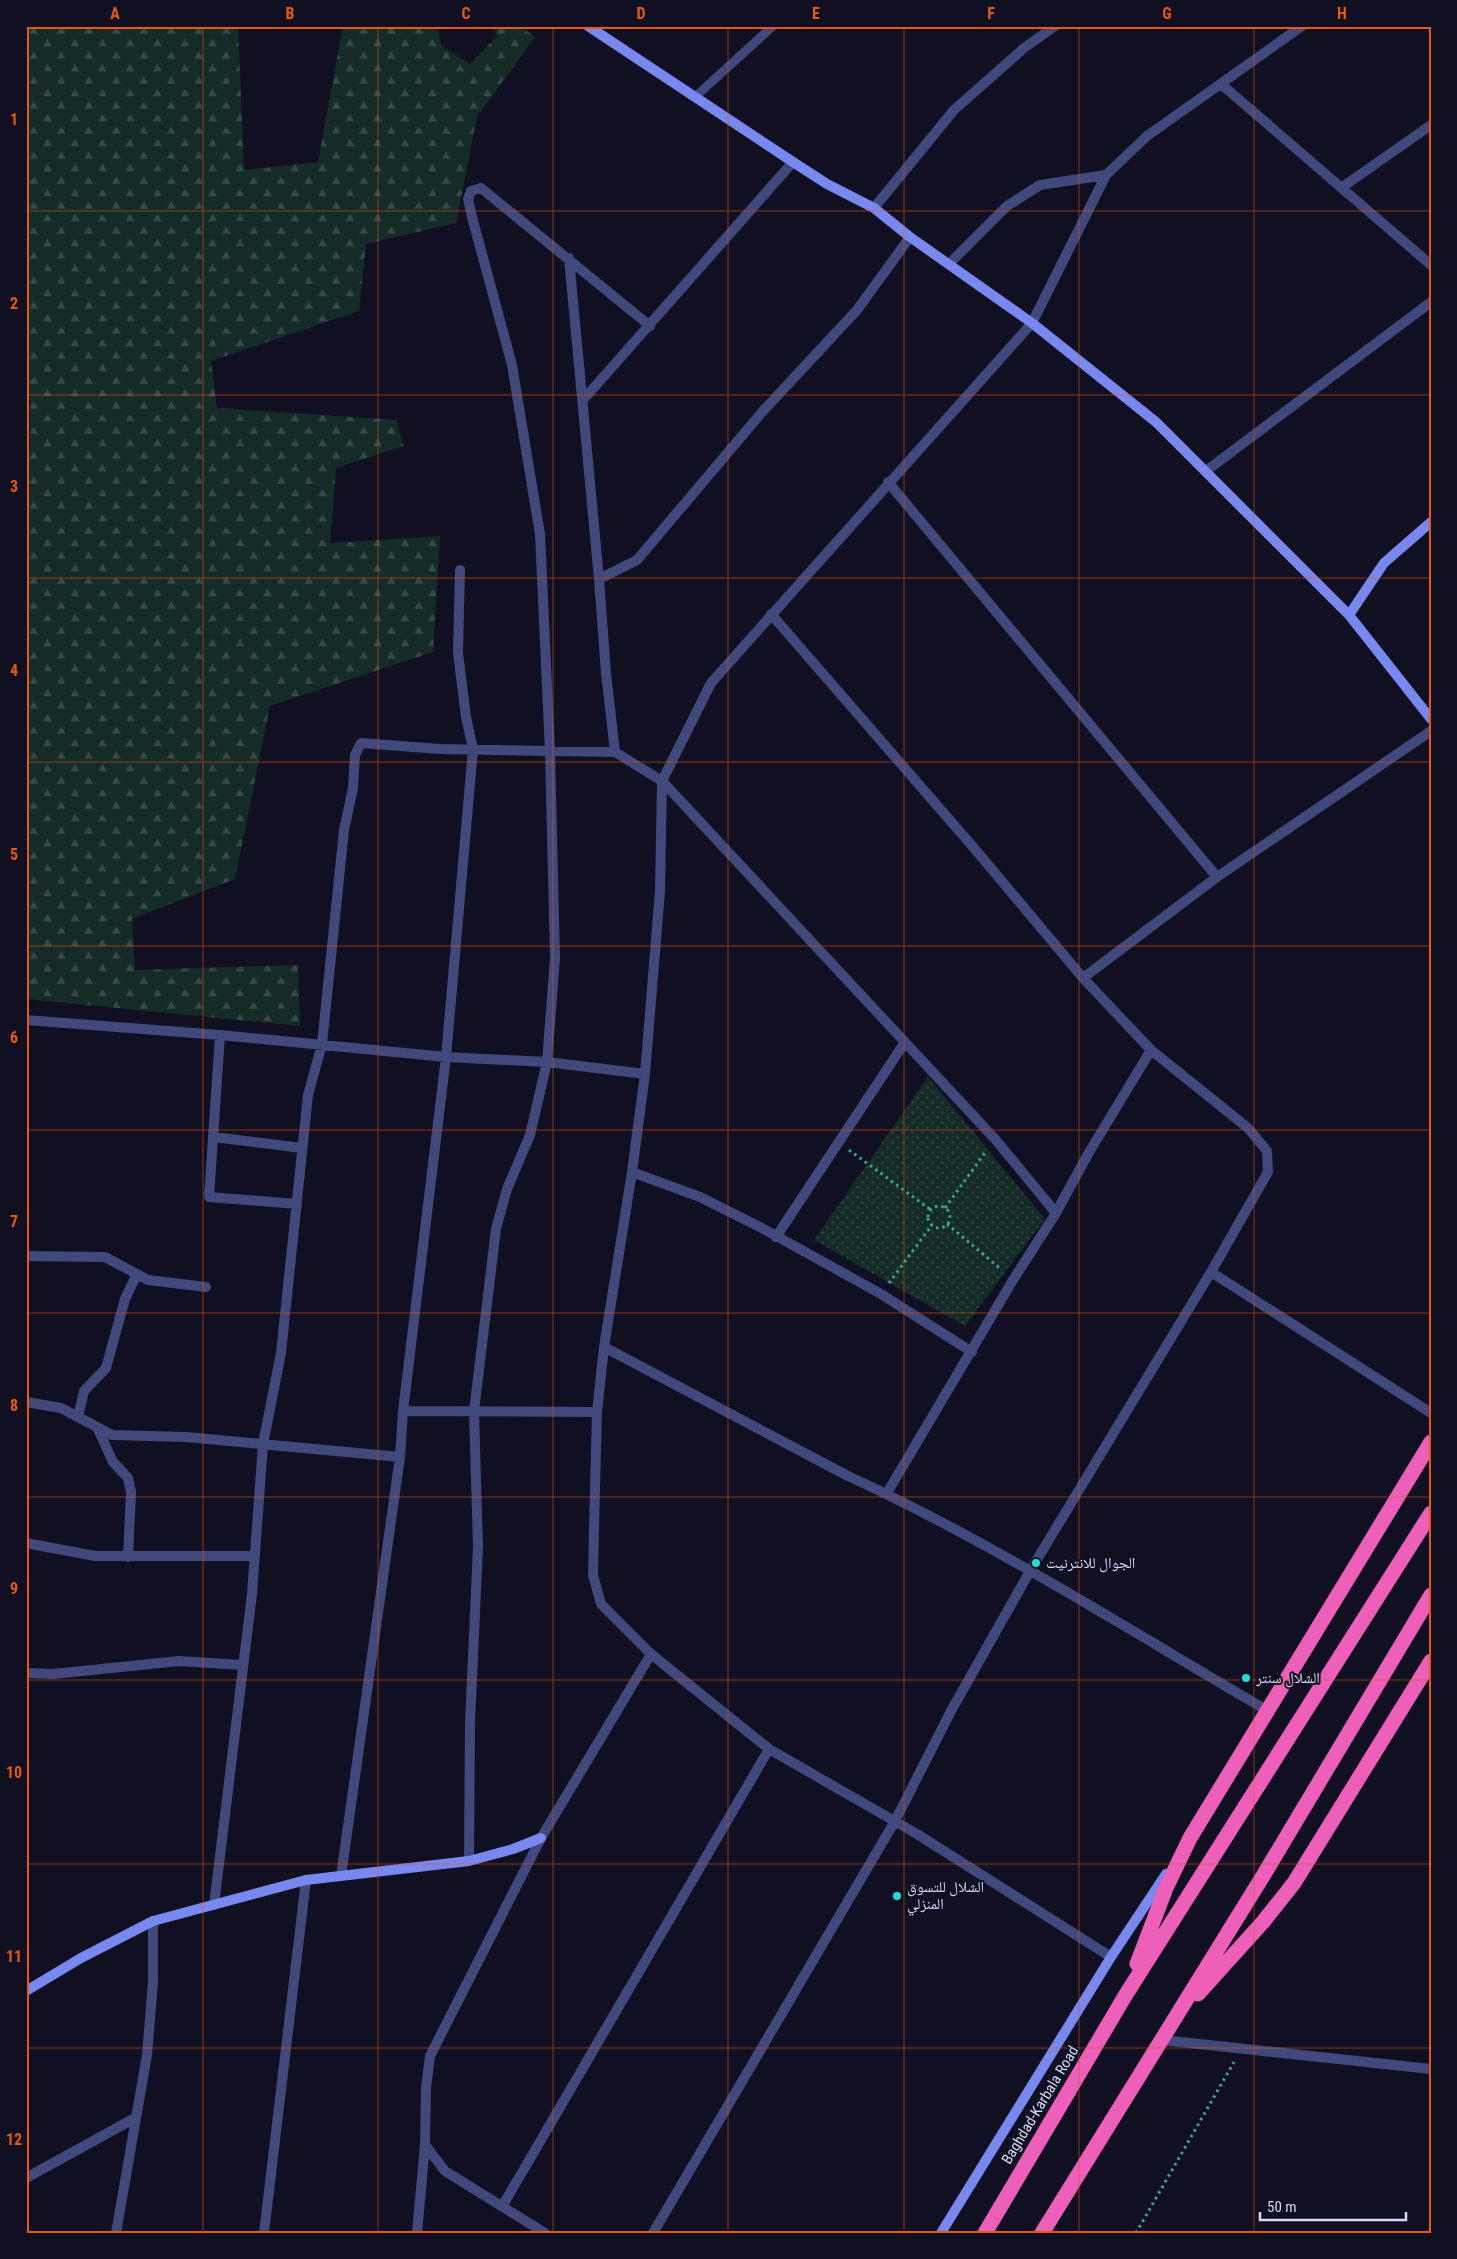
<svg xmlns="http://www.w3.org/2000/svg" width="1457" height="2259" font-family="'Roboto Condensed','Noto Naskh Arabic',sans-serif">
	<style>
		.green { fill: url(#green-dots) }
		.forest { fill: url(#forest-firs) }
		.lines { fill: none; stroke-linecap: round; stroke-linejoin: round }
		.path { stroke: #3ca891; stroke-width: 3; stroke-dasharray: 2.5 4; stroke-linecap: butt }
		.lane { stroke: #41487b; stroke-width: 9 }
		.street { stroke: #41487b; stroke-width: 10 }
		.secondary { stroke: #7888ef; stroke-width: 10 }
		.highway { stroke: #ed5fb9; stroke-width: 15 }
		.grid { fill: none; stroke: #e8590c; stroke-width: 1; stroke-opacity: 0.55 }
		.poi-dot { fill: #1ae2d7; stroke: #111022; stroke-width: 2 }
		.labels { text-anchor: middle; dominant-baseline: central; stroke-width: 4; stroke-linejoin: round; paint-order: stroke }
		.poi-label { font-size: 15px; fill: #d6d8fa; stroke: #111022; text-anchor: start }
		.street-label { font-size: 15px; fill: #d6d8fa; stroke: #111022 }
		.neatline { fill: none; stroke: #e8590c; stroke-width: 2 }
		.grid-label { font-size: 16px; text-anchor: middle; font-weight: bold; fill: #e8590c }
	</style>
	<defs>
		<pattern id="green-dots" width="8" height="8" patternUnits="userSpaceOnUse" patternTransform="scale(1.25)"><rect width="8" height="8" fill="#142b27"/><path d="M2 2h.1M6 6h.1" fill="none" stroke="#354947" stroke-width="1.8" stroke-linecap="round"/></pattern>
		<pattern id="forest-firs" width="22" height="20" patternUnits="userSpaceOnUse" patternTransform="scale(1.25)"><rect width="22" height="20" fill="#142b27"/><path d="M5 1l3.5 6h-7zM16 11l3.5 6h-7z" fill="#354947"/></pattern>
	</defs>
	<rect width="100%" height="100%" fill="#111022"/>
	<!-- green -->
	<path class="green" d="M928,1077l117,142 -80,107 -151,-86z"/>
	<!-- forest -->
	<path class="forest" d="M26,26h212l6,144 74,-8 25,-136h95l3,19 29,19 27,-28 -6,-10h30l14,11 -58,80 -21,106 -90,21 -7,67 -148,50 6,47 179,12 8,26 -68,22 -6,75 110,-7 -7,116 -163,54 -35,173 -103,40 3,51 163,-5 2,61 -274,-27v-546l4,-1v-53h-4z"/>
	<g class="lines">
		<!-- path -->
		<path class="path" d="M849,1150l82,60
			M928 1217a11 11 0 1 1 22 0a11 11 0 1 1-22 0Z
			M945,1208l42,-58
			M947,1224l55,46
			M889,1283l43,-58
			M1136,2233l98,-171"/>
		<!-- lane -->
		<path class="lane" d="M695,97l78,-71"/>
		<!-- street -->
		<path class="street" d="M1221,84l210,181
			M1341,188l90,-63
			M874,208l80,-98 70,-62 31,-22
			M569,258l30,321 7,94 9,79
			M949,264l58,-58 33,-21 66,-10
			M583,400l210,-238
			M1206,471l225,-169
			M888,482l329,395
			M599,579l38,-19 126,-149 94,-101 53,-73
			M1083,978l134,-101 214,-146
			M26,1020l194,15 226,22 101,5 98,12
			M220,1035l-11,162 88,7
			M213,1137l89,11
			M632,1172l68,25 62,31 119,66 91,58
			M776,1237l129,-195
			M26,1256l79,1 43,23 58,7
			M1211,1272l220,141
			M604,1347l242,128c146,67 283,155 422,236
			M26,1402l35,6 51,27 74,2 214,20
			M403,1411l194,1
			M78,1417l6,-26 22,-23 19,-69 12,-25
			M97,1427l16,35 15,16 3,14 -3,65
			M887,1493l126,-213 43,-67 32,-59 63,-104
			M26,1543l69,13h159
			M651,1654l118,95 148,85 194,123
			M26,1673l27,1 126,-13 64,4
			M469,1861l1,-139 8,-175 -4,-136 22,-182 11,-40 23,-54 17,-73 8,-104 -5,-206 -10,-218 -28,-169 -40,-148 -4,-18 3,-8 10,-3 169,138
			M341,1876l59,-419 3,-46 43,-354 27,-308 -7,-32 -8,-64 2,-83
			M214,1905l38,-311 11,-150 18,-91 27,-258 14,-51 22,-214 9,-42 2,-33 6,-12 79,6 175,3 47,29 333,358 61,74
			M1162,2040l269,29
			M26,2178l109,-60
			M503,2205l266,-456
			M116,2233l31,-178 6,-73v-61
			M264,2233l42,-353
			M417,2233l8,-88
			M545,2233l-100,-62 -20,-26 1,-57 4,-32 111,-218 110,-184 -50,-50 -8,-29 1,-47 3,-116 7,-65 28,-175 13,-98 15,-183 2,-110 49,-98 321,-360 74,-148 41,-39 155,-110
			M653,2233l242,-412 56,-110 79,-140 181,-299 57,-100 -1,-21 -19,-23 -97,-78 -68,-72 -109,-130 -203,-234"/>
		<!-- secondary -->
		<path class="secondary" d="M588,26l205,136 34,22 47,24 36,29 122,86 124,99 193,193 82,104
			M1349,615l35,-52 47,-41
			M26,1991l55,-33 72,-37 153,-41 163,-19 44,-12 28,-11
			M941,2233l170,-276 55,-83"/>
		<!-- highway -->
		<path class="highway" d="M1137,1964l29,-76 24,-50 241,-396
			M1198,1994l65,-72 31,-39 137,-222
			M985,2233l140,-237 306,-483
			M1042,2233l221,-357 168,-281"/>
	</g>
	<!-- grid -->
	<path class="grid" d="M203,26v2207M378,26v2207M553,26v2207M728,26v2207M904,26v2207M1079,26v2207M1254,26v2207M26,211h1405M26,395h1405M26,578h1405M26,762h1405M26,946h1405M26,1130h1405M26,1313h1405M26,1497h1405M26,1680h1405M26,1864h1405M26,2048h1405"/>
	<!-- markers -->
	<g class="poi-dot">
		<circle cx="1036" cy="1563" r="5"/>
		<circle cx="1246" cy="1678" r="5"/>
		<circle cx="897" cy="1896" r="5"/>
	</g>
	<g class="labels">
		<!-- poi labels -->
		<g class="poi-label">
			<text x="1046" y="1563">الجوال للانترنيت</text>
			<text x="1256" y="1678">الشلال سنتر</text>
			<text x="907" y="1887">الشلال للتسوق<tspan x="907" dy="17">المنزلي</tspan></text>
		</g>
		<!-- street labels -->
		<g class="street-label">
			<text transform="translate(1040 2105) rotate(-59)">Baghdad-Karbala Road</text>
		</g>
	</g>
	<!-- border -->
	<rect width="1457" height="2259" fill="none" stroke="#111022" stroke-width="55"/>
	<!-- scale -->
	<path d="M1260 2212v8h146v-8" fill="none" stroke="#d6d8fa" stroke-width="2.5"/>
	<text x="1267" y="2212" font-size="15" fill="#d6d8fa" stroke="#111022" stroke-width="4" paint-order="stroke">50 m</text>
	<rect x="28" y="28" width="1402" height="2204" class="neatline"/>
	<g class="grid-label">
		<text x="115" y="19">A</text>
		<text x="290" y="19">B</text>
		<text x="466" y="19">C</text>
		<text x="641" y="19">D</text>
		<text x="816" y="19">E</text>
		<text x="991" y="19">F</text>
		<text x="1167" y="19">G</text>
		<text x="1342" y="19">H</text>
		<text x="14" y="125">1</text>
		<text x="14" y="309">2</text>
		<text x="14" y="492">3</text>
		<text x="14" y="676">4</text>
		<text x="14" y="860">5</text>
		<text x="14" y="1043">6</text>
		<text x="14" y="1227">7</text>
		<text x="14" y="1411">8</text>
		<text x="14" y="1594">9</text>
		<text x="14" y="1778">10</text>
		<text x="14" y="1962">11</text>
		<text x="14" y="2145">12</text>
	</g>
</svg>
